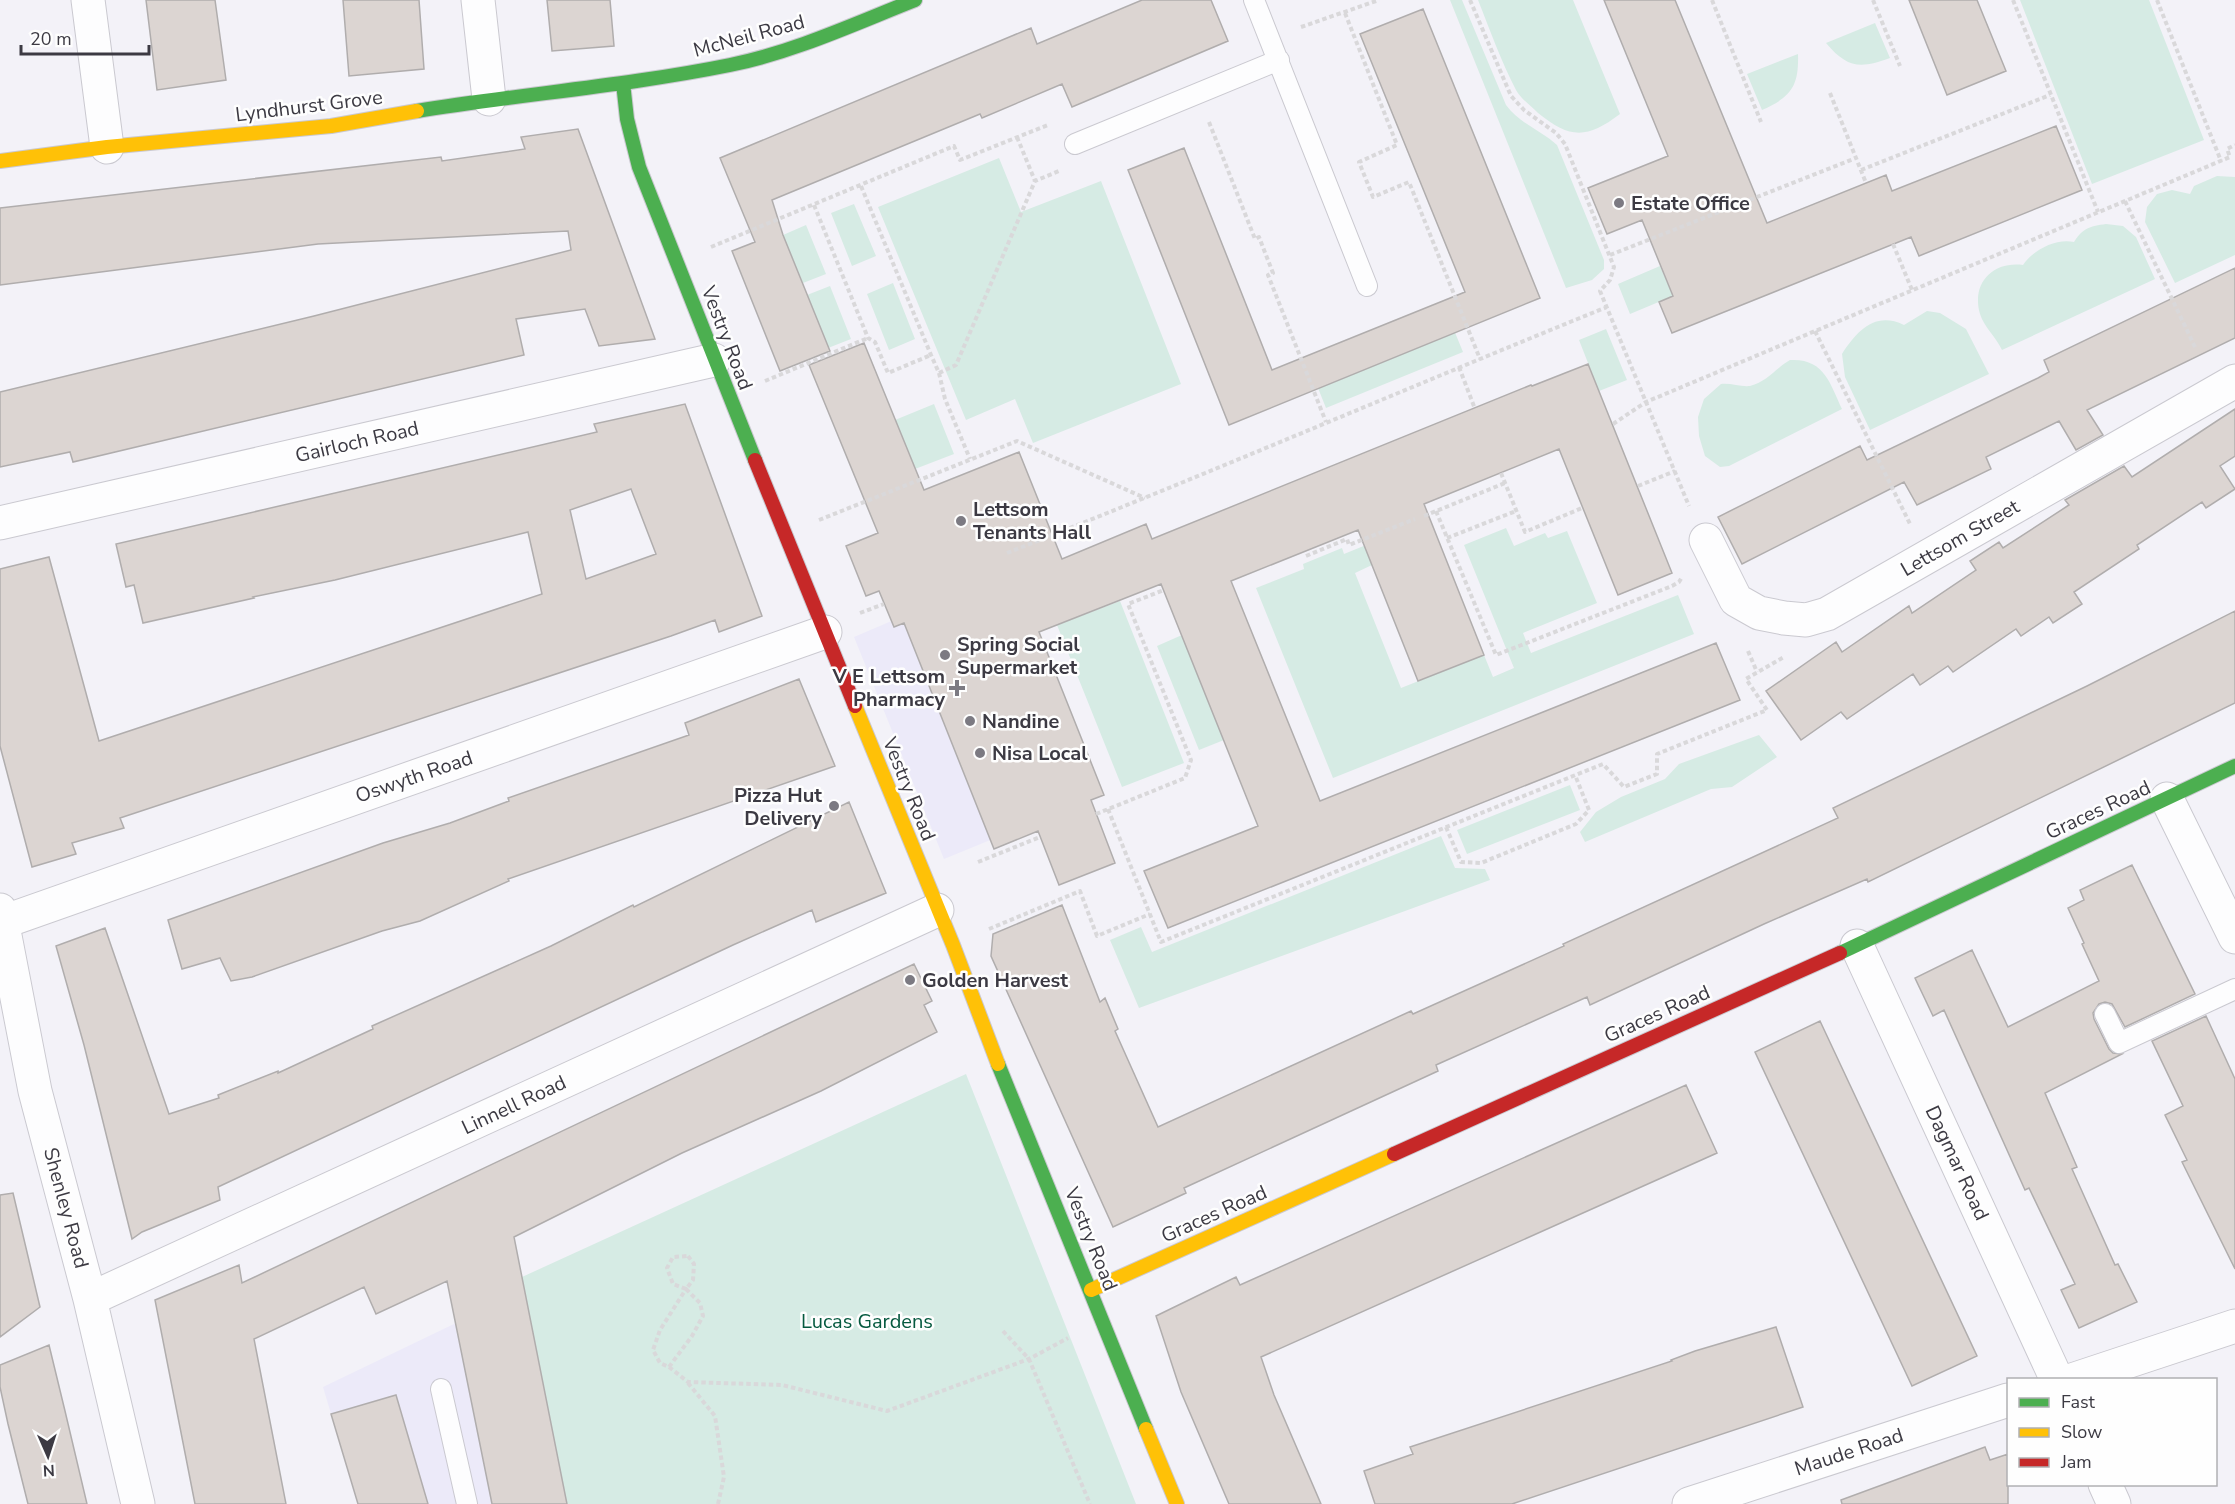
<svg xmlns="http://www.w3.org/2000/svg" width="2235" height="1504" font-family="'Nunito Sans',sans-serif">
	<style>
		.commercial { fill: #eceaf9 }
		.green { fill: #d6ebe4 }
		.building { fill: #dcd5d2; stroke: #b0adad; stroke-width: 1.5; fill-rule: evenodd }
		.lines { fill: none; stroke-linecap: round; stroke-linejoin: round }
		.lane-casing { stroke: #cac9d0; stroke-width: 22 }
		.street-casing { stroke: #cac9d0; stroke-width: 35 }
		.fast-casing { stroke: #cac9d0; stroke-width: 16 }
		.slow-casing { stroke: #cac9d0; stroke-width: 16 }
		.jam-casing { stroke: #cac9d0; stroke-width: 16 }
		.path { stroke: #d9d8da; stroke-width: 4; stroke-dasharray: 4.5 3; stroke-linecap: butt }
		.lane { stroke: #fdfdfe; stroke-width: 20 }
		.street { stroke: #fdfdfe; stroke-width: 33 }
		.fast { stroke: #4caf50; stroke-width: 14 }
		.slow { stroke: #ffc107; stroke-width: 14 }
		.jam { stroke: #c62828; stroke-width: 14 }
		.poi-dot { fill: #7c7a82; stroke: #fefefe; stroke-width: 2 }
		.labels { text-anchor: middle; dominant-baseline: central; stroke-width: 5; stroke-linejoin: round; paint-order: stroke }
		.street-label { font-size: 20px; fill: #3c3a43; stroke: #fefefe }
		.poi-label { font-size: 20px; font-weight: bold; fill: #3c3a43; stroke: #fefefe; text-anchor: start }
		.park-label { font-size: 20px; fill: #05593f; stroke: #fefefe }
	</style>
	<rect width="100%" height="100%" fill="#f3f2f8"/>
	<!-- commercial -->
	<path class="commercial" d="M915,611l90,223 -61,25 -90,-222z
		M522,1277l45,227h-209l-35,-117 133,-64 10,-16z"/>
	<!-- green -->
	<path class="green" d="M1450,0h12l44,105c14,19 35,25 51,40l47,115v9l-12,11 -26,8z
		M1478,0h95l47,114c-33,25 -50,25 -82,-1 -7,-7 -17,-14 -22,-23 -15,-29 -26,-60 -38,-90z
		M2020,0h129l55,140 -112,44z
		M1875,23l15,35c-30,11 -43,10 -64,-15z
		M1798,54c1,33 -7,43 -36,56l-15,-36z
		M999,158l22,54 80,-31 80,203 -148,59 -18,-44 -49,21 -88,-213z
		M2217,176l18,1v78l-60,28 -30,-61 2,-15 10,-13 15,-4 18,4 4,-8z
		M854,204l22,52 -24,10 -21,-53z
		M2106,224l17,2 13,11 19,42 -153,71c-6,-13 -18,-23 -22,-36 -9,-31 13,-53 43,-49 10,-15 33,-27 51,-23 9,-14 16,-16 32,-18z
		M806,225l20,49 -23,9 -20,-48z
		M1660,266l13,30 -43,18 -12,-30z
		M893,283l22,56 -26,11 -22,-56z
		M830,286l21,53 -23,9 -21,-53z
		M1442,301l21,51 -137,56 -8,-20z
		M1927,311l13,2 26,16 23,45 -119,56 -25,-53 -3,-23c15,-23 33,-43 62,-29z
		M1606,329l21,51 -28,11 -20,-51z
		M1790,360c34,-2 40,23 52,49l-113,57 -9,1 -15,-11 -6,-20 -1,-19 6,-18 17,-15c10,-1 20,3 29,2 17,-4 26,-18 40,-26z
		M934,404l20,50 -39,15 -20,-49z
		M1506,528l8,18 31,-13 3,5 19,-7 30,72 -74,30 8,20 147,-58 16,39 -361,144 -77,-190 48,-19 -1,-5 39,-16 2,6 59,-24 -31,35 -17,8 46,115 83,-33 9,22 21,-9 -50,-123z
		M1120,601l64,162 -62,24 -65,-162z
		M1182,635l42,105 -25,10 -42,-104z
		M1759,735l18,22 -45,30 -21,2 -126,53 -5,-10 16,-20 25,-15 44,-18 14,-15z
		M1570,785l10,25 -113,44 -10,-24z
		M1441,836l14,32 30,1 5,11 -351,128 -29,-68 31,-13 11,25z
		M966,1074l170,430h-569l-45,-227z"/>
	<!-- building -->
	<path class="building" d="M146,0h69l11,80 -69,10z
		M343,0h76l5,69 -75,7z
		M547,0h63l4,46 -62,5z
		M1142,0h69l17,41 -156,66 -10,-23 -80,34 -2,-4 -208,86 11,35 47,116 -50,20 -48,-120 23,-9 -35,-84 311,-130 6,16z
		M1604,0h71l92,223 119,-48 6,16 164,-65 26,64 -163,66 -8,-19 -239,96 -13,-31 14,-6 -31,-76 -35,14 -19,-46 80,-32z
		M1909,0h68l29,71 -59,24z
		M1423,9l117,289 -311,127 -101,-255 56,-22 88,222 193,-78 -105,-258z
		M578,129l77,210 -56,7 -14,-37 -69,10 8,36 -451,107 -3,-10 -70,15v-75l314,-76 257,-66 -3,-19 -250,13 -318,41v-77l441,-51 1,4 83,-12 -4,-12z
		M2235,268v70l-148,72 16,25 -27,15 -17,-29 -73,36 5,12 -74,36 -13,-23 -162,82 -24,-47 142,-71 7,14 171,-82 11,-6 -5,-12z
		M864,343l60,147 95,-38 43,107 84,-35 6,15 379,-154 1,1 56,-22 84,209 -54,22 -59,-146 -135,55 60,151 -66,26 -60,-151 -127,51 89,220 396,-158 24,57 -572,228 -24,-57 114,-45 -97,-242 -122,48 65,163 -13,5 24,63 -56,22 -21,-54 -44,18 -90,-226 -10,4 -15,-36 -13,5 -20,-50 32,-13 -69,-168z
		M685,404l77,212 -43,16 -4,-12 -44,16 -551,182 4,10 -52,15 4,11 -44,13 -32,-121v-177l49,-12 50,184 443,-147 -14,-62 -193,48 -82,17 1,1 -111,25 -9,-38 -8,2 -10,-43 481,-112 -3,-8zM631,489l25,65 -70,25 -16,-69z
		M2235,409v47l-15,10 15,23 -29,19 -4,-6 -65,43 2,4 -65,43 8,12 -29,19 -4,-6 -28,19 -5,-7 -63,43 -5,-6 -28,19 -7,-11 -66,45 -6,-7 -40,28 -35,-49 70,-49 6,10 67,-46 3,7 64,-43 -6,-9 29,-19 4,6 66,-43 -4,-5 59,-34 8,11z
		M2235,611v92l-367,179 -1,-3 -103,45 -174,81 -3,-8 -151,68 2,6 -254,117 2,5 -73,34 -122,-271 2,-22 69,-29 38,97 5,-4 13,31 -3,2 43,96 253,-116 2,3 151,-68 -1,-2 275,-126 -5,-10 254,-122z
		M799,679l36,87 -327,113 1,2 -89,40 -38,10 -130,46 -21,4 -11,-23 -38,11 -14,-49 215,-77 67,-20 59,-22 -1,-3 181,-63 -4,-12z
		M849,802l37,91 -70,29 -4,-12 -79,35 -515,242 2,13 -78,32 -10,7 -48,-194 -28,-99 49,-18 64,186 50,-16 -1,-3 60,-24v2l95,-44 -1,-3 179,-80 82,-41 1,2z
		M2132,865l63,129 -70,33 -13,-23 -7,-2 -6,2 -6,9 1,6 15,30 4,4 9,1 -77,39 32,74 -5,2 43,96 3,-1 19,38 -58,26 -18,-38 14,-6 -46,-96 -4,2 -81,-180 -11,6 -18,-38 57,-28 36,77 91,-46 -17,-37 2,-1 -16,-35 16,-8 -4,-10z
		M914,964l18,37 -8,4 13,27 -116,59 -139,62 -168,84 53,267h-75l-45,-223 -71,33 -12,-27 -110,52 32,165h-91l-40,-204 84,-35 3,18z
		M2206,1016l29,63v190l-53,-107 5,-2 -22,-45 18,-9 -31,-65z
		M1820,1021l157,335 -65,30 -157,-334z
		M1686,1085l31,68 -456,204 13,38 47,109h-92l-48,-112 -25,-76 80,-39 4,8z
		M13,1193l27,114 -40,30v-142z
		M1776,1327l27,80 -291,97h-137l-11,-33 49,-17 -3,-7 262,-86 -1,-1 24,-9z
		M49,1345l16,66 22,93h-59l-20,-80 -8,-37v-22z
		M396,1395l32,109h-70l-27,-90z
		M1985,1447l5,13 18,-6v50h-166l-1,-4z"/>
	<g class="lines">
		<!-- lane casing -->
		<g class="lane-casing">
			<path id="lane" d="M1254,0l113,286
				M1075,144l204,-84
				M2105,1014l14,29 116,-54
				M441,1389l26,115"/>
		</g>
		<!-- street casing -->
		<g class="street-casing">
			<path id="street" d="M88,0l19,147
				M478,0l11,99
				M0,523l714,-163
				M1706,540l30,60 23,13 25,5 22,2 21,-6 408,-233
				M2167,799l68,138
				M0,910l35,181 55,208 48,205
				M3,922l822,-290
				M1857,946l200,434
				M90,1299l847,-389
				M2072,1380l163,-54
				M2105,1484l9,20
				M1689,1504l319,-104"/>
		</g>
		<!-- fast casing -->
		<g class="fast-casing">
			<path id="fast" d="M623,83l4,36 12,48 116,293
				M417,111c104,-17 209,-25 313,-46 64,-13 124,-41 185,-65
				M1840,953l395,-187
				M998,1064l148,365"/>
		</g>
		<!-- slow casing -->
		<g class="slow-casing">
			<path id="slow" d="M0,161l107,-14 224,-21 86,-15
				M855,706l98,239 45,119
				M1091,1290l303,-136
				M1146,1429l31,75"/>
		</g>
		<!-- jam casing -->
		<g class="jam-casing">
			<path id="jam" d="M755,460l100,246
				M1394,1154l446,-201"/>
		</g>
		<!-- path -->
		<path class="path" d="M1470,0l41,96 13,14 32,23 9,11 49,123 -4,13 -10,11 89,215
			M1712,0l49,122
			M1873,0l27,66
			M2013,0l85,212
			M2157,0l64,161
			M1345,13l52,132 -38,17 14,35 36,-15 71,177
			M1301,27l78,-27
			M1830,93l36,90
			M1209,122l46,117 4,-2 14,36 -5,2 58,147
			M1017,137l18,44
			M1861,170l189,-75
			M861,186l70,169 8,18 6,26 25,60
			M2125,201l71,148
			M814,205l54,133 7,4 13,31 43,-18
			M1893,244l19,46
			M711,247l243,-101 6,14 88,-35
			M1610,255l246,-97
			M1815,331l95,193
			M1459,367l16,42
			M939,373l17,-8 79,-184 24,-10
			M765,381l103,-43
			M1613,424l33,-22 584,-245 -3,-8 8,-4
			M1501,473l24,59 57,-24
			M1638,486l37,-15
			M1436,511l60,144 176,-69 7,-4 3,-5
			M1424,516l81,-33
			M819,520l198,-79 128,57
			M1447,538l69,-27
			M1007,553c201,-79 400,-165 600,-246
			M1306,556l41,-17 2,6 66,-26
			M860,613l24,-9
			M1748,651l9,21
			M1108,809l53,133 442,-178 21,23 33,-13v-20l110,-44 -21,-31 38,-22
			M1096,814l89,-36 6,-18 -63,-156 36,-14
			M1446,827l15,35 20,1 95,-39 13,-14 -14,-35
			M978,862l62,-25
			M989,929l91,-38 17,45 53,-22
			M688,1256l6,8 -1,16 -7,9 -13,-5 -6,-16 6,-11z
			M686,1289l14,14 3,13 -11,20 -23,31 -9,-4 -7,-13 7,-20z
			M1003,1331l26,28 61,145
			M669,1367l19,15 94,3 105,26 142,-52 39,-21
			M688,1383l27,33 9,61 -6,27"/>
		<!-- lane -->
		<use href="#lane" class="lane"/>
		<!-- street -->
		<use href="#street" class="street"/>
		<!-- fast -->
		<use href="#fast" class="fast"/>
		<!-- slow -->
		<use href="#slow" class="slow"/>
		<!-- jam -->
		<use href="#jam" class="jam"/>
	</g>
	<!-- markers -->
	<g class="poi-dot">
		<circle cx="1619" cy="203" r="6"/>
		<circle cx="961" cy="521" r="6"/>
		<circle cx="945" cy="655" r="6"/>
		<path d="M954 679h6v6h6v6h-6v6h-6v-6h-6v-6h6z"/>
		<circle cx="970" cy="721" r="6"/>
		<circle cx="980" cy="753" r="6"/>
		<circle cx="834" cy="806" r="6"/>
		<circle cx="910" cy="980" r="6"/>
	</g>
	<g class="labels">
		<!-- street labels -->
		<g class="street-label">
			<text transform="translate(749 36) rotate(-15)">McNeil Road</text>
			<text transform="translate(309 106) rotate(-7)">Lyndhurst Grove</text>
			<text transform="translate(727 338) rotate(69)">Vestry Road</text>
			<text transform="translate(357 442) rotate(-13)">Gairloch Road</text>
			<text transform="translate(1960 538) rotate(-30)">Lettsom Street</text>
			<text transform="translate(414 777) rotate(-19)">Oswyth Road</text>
			<text transform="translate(909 789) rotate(68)">Vestry Road</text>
			<text transform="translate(2098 810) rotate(-25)">Graces Road</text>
			<text transform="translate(1657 1014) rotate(-24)">Graces Road</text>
			<text transform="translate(514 1105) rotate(-25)">Linnell Road</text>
			<text transform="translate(1957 1163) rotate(65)">Dagmar Road</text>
			<text transform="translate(66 1208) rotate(75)">Shenley Road</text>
			<text transform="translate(1214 1214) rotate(-24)">Graces Road</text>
			<text transform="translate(1091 1239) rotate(68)">Vestry Road</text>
			<text transform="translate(1849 1452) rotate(-18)">Maude Road</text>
		</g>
		<!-- poi labels -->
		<g class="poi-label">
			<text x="1631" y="203">Estate Office</text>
			<text x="973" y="509">Lettsom<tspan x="973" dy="23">Tenants Hall</tspan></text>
			<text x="957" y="644">Spring Social<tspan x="957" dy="23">Supermarket</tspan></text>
			<text x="945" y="676" text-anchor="end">V E Lettsom<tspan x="945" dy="23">Pharmacy</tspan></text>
			<text x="982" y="721">Nandine</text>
			<text x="992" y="753">Nisa Local</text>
			<text x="822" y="795" text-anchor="end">Pizza Hut<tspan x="822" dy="23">Delivery</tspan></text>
			<text x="922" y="980">Golden Harvest</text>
		</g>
		<!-- park labels -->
		<g class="park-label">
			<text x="867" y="1321">Lucas Gardens</text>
		</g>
	</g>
	<!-- legend -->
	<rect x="2007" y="1378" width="210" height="108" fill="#fefefe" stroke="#b0b0b3" stroke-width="1.5"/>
	<rect x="2019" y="1398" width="30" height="9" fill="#4caf50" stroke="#b0b0b3" stroke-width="1.5"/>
	<text x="2061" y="1408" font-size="18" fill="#3c3a43">Fast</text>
	<rect x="2019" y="1428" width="30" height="9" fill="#ffc107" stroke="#b0b0b3" stroke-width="1.5"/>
	<text x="2061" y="1438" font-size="18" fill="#3c3a43">Slow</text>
	<rect x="2019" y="1458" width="30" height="9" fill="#c62828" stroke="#b0b0b3" stroke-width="1.5"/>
	<text x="2061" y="1468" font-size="18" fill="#3c3a43">Jam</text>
	<!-- north arrow -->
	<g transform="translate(48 1456) rotate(177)" stroke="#fefefe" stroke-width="4.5" paint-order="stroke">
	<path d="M0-4.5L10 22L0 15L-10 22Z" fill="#3c3a43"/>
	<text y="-9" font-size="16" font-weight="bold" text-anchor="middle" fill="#3c3a43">N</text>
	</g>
	<!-- scale -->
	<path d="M21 45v9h128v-9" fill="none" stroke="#3c3a43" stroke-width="3"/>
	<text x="30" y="45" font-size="18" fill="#3c3a43" stroke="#fefefe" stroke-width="4.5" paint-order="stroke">20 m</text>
</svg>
